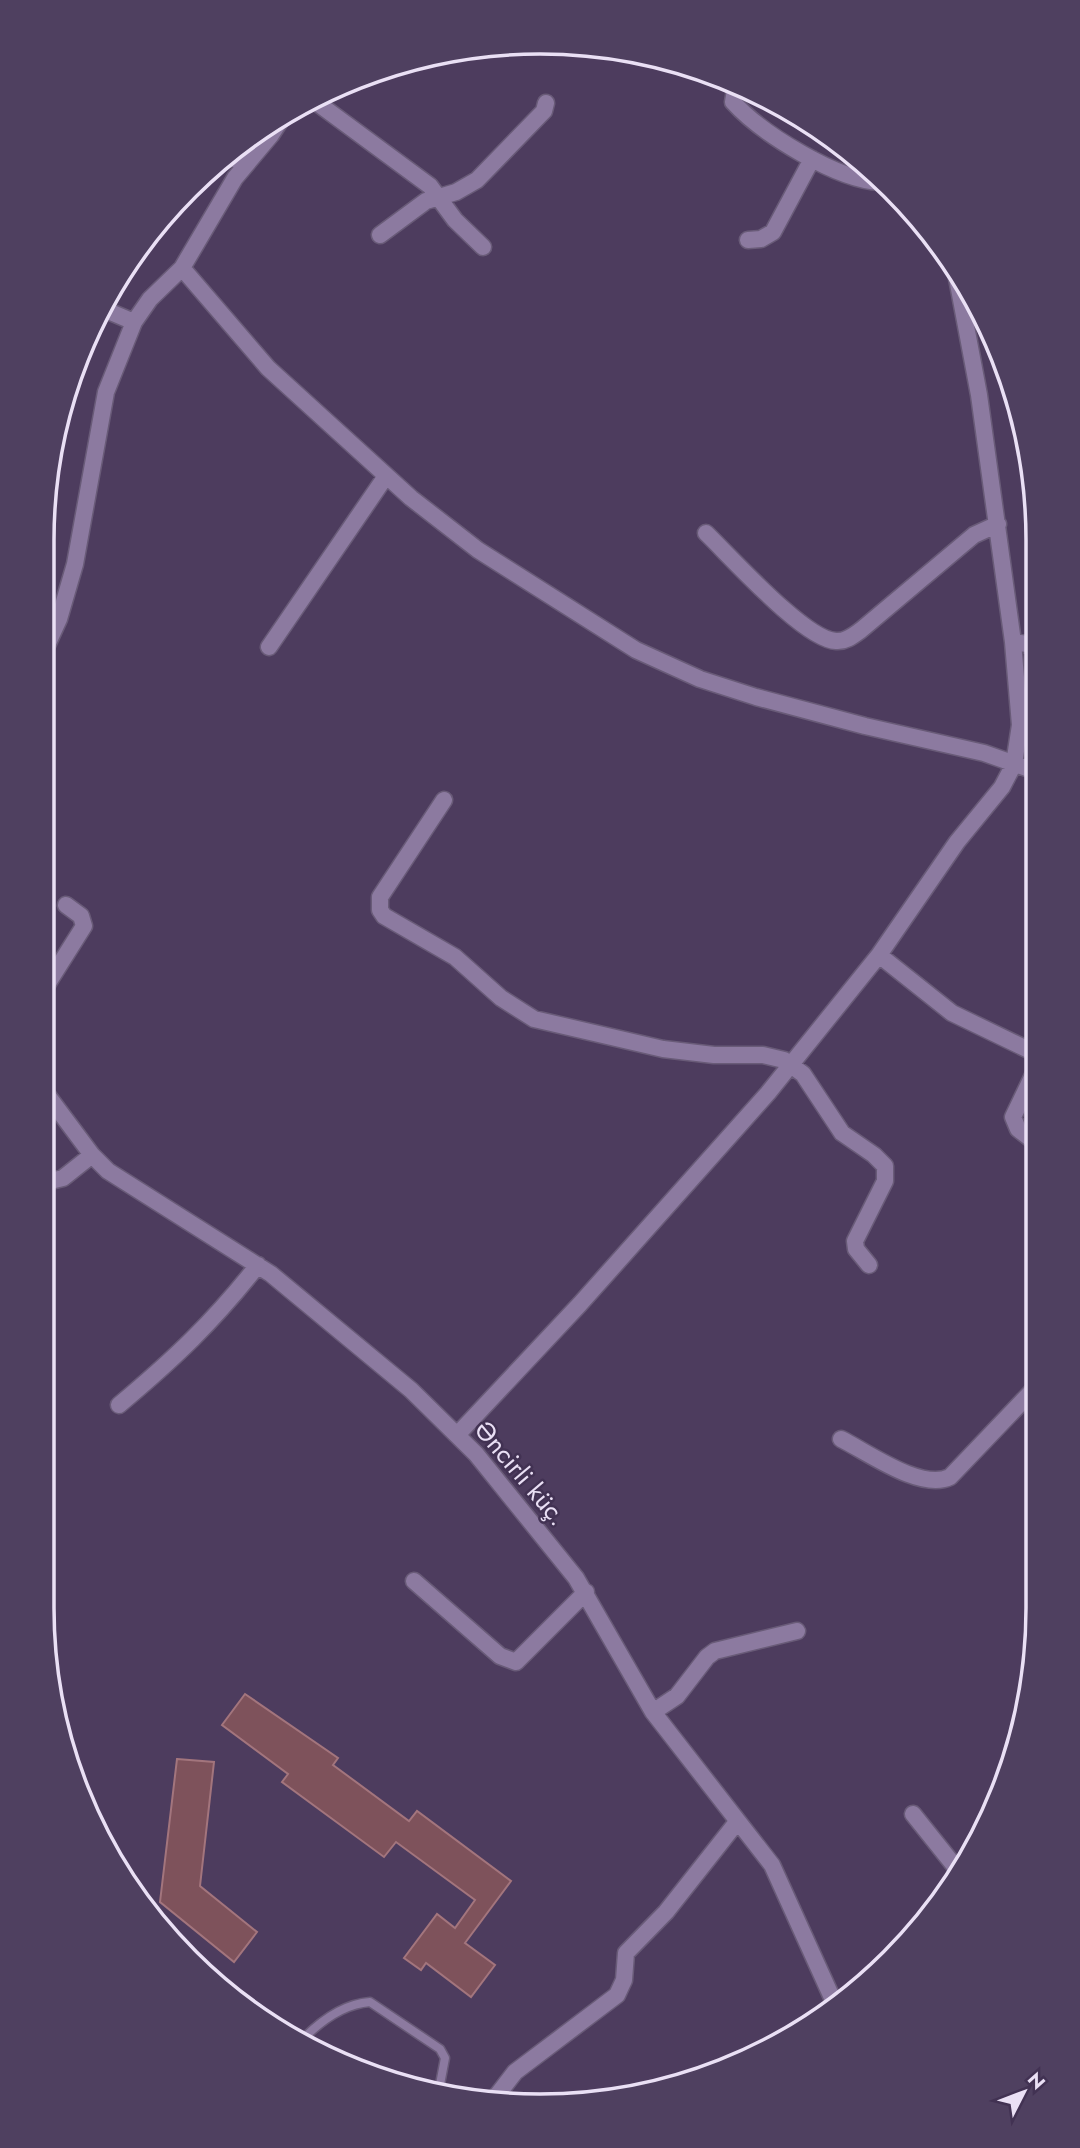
<svg xmlns="http://www.w3.org/2000/svg" width="1080" height="2148" font-family="Jost,sans-serif">
	<style>
		.building { fill: #7e525b; stroke: #a3757d; stroke-width: 2 }
		.lines { fill: none; stroke-linecap: round; stroke-linejoin: round }
		.lane-casing { stroke: #695b78; stroke-width: 11 }
		.street-casing { stroke: #695b78; stroke-width: 19 }
		.lane { stroke: #8c7aa0; stroke-width: 8 }
		.street { stroke: #8c7aa0; stroke-width: 16 }
		.labels { text-anchor: middle; dominant-baseline: central; stroke-width: 5; stroke-linejoin: round; paint-order: stroke }
		.street-label { font-size: 26px; fill: #eae0f5; stroke: #423253 }
		.rim { fill: none; stroke: #eae0f5; stroke-width: 3.5 }
	</style>
	<rect width="100%" height="100%" fill="#4d3c5e"/>
	<!-- building -->
	<path class="building" d="M245,1694l93,64 -5,7 76,56 8,-10 94,70 -46,62 30,22 -24,32 -45,-34 -5,7 -17,-12 33,-44 18,14 20,-28 -79,-58 -12,15 -102,-75 6,-8 -66,-49z
		M177,1759l37,3 -14,124 57,46 -23,30 -74,-60z"/>
	<g class="lines">
		<!-- lane casing -->
		<g class="lane-casing">
			<path id="lane" d="M300,2042c18,-19 43,-38 70,-40l70,47 5,9 -7,37"/>
		</g>
		<!-- street casing -->
		<g class="street-casing">
			<path id="street" d="M736,84l-3,18c29,32 104,78 147,80
				M312,99l118,87 25,34 28,27
				M227,155l18,9
				M380,235l46,-34 30,-9 21,-12 67,-69 2,-8
				M748,240l13,-1 12,-7 39,-73
				M182,268l86,100 143,130 67,52 158,100 64,29 56,18 109,29 119,27 51,18
				M101,308l33,14
				M706,533c25,24 99,107 130,108 10,1 18,-6 25,-11l113,-95 24,-11
				M1013,642l21,3
				M269,647l117,-171
				M43,654l16,-35 16,-55 31,-172 28,-70 16,-23 32,-31 53,-90 36,-43 15,-23
				M444,800l-64,97v13l4,6 71,41 46,41 33,21 129,30 51,6h49l21,5 19,14 39,59 32,22 11,11v15l-30,60 1,8 13,16
				M879,955l73,58 83,40
				M43,991l41,-65 -3,-10 -15,-11
				M1035,1071l-22,46 5,12 18,14
				M42,1088l50,67 16,16 163,103 140,116 65,64 100,124 77,134 119,153 62,137
				M42,1183l21,-5 29,-23
				M119,1405c56,-47 94,-83 139,-140
				M458,1434l122,-130 188,-211 111,-138 78,-113 45,-55 12,-23 6,-39 -7,-83 -34,-247 -23,-122
				M841,1439c28,14 80,52 109,38l86,-90
				M414,1581l86,75 16,6 70,-70
				M653,1712l24,-16 30,-39 8,-6 82,-20
				M913,1814l44,55
				M495,2098l20,-26 102,-77 7,-15 2,-27 40,-41 71,-90"/>
		</g>
		<!-- lane -->
		<use href="#lane" class="lane"/>
		<!-- street -->
		<use href="#street" class="street"/>
	</g>
	<g class="labels">
		<!-- street labels -->
		<g class="street-label">
			<text transform="translate(521 1473) rotate(50)">Əncirli küç.</text>
		</g>
	</g>
	<!-- crop -->
	<path d="M0 0H1080V2148H0ZM540 54H540A486 486 0 0 1 1026 540V1608A486 486 0 0 1 540 2094H540A486 486 0 0 1 54 1608V540A486 486 0 0 1 540 54Z" fill="#4f4060" fill-rule="evenodd"/>
	<path class="rim" d="M540 54H540A486 486 0 0 1 1026 540V1608A486 486 0 0 1 540 2094H540A486 486 0 0 1 54 1608V540A486 486 0 0 1 540 54Z"/>
	<!-- north arrow -->
	<g transform="translate(1024 2092) rotate(48)" stroke="#423253" stroke-width="5" paint-order="stroke">
	<path d="M0-5L12 26L0 18L-12 26Z" fill="#eae0f5"/>
	<text y="-10" font-size="19" font-weight="bold" text-anchor="middle" fill="#eae0f5">N</text>
	</g>
</svg>
